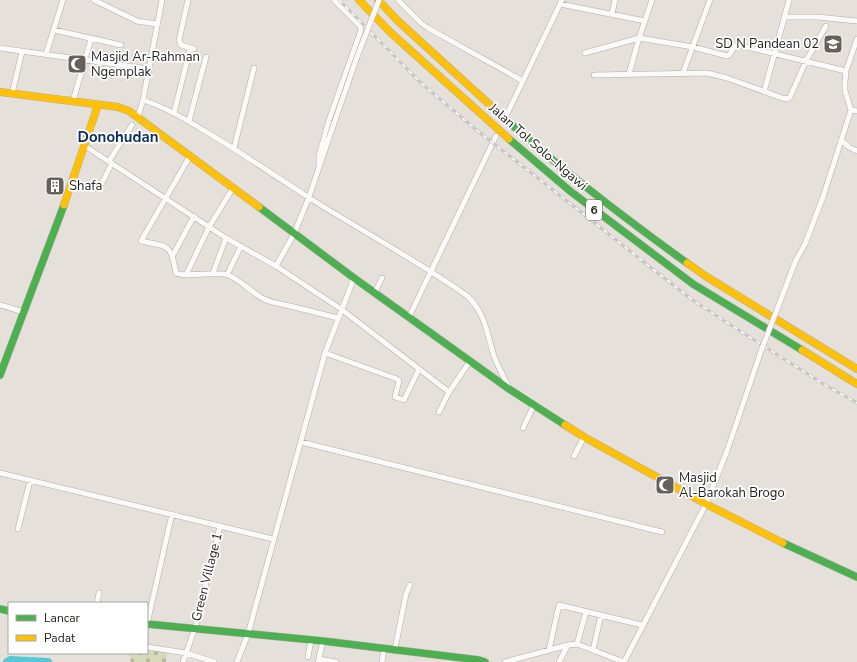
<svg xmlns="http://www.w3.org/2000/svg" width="857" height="662" font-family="'Nunito Sans',sans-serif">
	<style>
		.cemetery { fill: url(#cemetery-stones) }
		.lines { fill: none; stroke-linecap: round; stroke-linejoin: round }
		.river { stroke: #56c7d4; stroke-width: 8 }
		.street-casing { stroke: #b1aca7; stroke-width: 6 }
		.fast-casing { stroke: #b1aca7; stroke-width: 8 }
		.slow-casing { stroke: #b1aca7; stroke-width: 8 }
		.street { stroke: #fbfaf9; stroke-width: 5 }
		.fast { stroke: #4caf50; stroke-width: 7 }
		.slow { stroke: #ffc107; stroke-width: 7 }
		.rail-casing { stroke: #c8c7c6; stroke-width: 3 }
		.rail { stroke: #fff; stroke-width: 1.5; stroke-dasharray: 4.5; stroke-linecap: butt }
		.street-bridge-casing { stroke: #b1aca7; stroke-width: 6; stroke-linecap: butt }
		.street-bridge { stroke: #fbfaf9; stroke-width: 5 }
		.labels { text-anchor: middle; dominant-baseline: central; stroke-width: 3.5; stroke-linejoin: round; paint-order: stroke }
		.shield { fill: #fff; stroke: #64615e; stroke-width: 1 }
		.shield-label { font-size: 12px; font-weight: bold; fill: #211d19 }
		.poi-label { font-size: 13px; fill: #211d19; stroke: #fff; text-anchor: start }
		.street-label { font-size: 13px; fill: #211d19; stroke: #fff }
		.quarter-label { font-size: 15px; font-weight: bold; fill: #093063; stroke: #fff }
	</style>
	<defs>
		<pattern id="cemetery-stones" width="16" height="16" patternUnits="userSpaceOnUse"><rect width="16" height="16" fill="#d7dab9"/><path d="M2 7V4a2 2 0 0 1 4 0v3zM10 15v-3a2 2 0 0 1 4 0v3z" fill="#b8bb9e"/></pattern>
	</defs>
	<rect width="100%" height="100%" fill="#e5e0da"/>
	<!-- cemetery -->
	<path class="cemetery" d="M147,649l20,3 -1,10h-35l-2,-9h18z"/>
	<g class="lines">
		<!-- river -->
		<path class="river" d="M7,662l3,-2 38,2"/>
		<!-- street casing -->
		<g class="street-casing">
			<path id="street" d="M94,0l43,21 20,3
				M188,0l-9,40 2,5 13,4
				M398,0l23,23 7,5 95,53
				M560,4l85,17
				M612,14l3,-14
				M784,17h33l40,4
				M54,30l67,15
				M0,48l149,21
				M585,53l54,-15 54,9 34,9 2,-1 7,-10h2l108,26
				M46,54l17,-54
				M683,73l27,-73
				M629,74l10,-36 13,-38
				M594,75l113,-2 20,5 55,20 6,1 2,-2 16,-36 20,-35
				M764,92l25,-92
				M12,94l10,-42
				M143,100c24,8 44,20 65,33 34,20 67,43 100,64 52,33 107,62 158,98 19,16 21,39 28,61 4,11 10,21 15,32
				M73,101l18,-62
				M851,110l6,1
				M174,113l16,-64
				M507,114l55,-114
				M138,117l5,-17 19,-100
				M189,121l17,-64
				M841,140l8,7 8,4
				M85,146l141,92 50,28 65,43 108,83
				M234,148l20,-80
				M190,156l-49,85c28,6 30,3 35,32 8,5 38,-2 52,2 15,6 23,18 36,24 8,4 18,5 26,7 16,4 32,8 48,12
				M109,161l23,-36
				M319,167v-11l10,-36 32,-90 -1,-4 -26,-26
				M101,185l11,-22
				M823,197l28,-87 -6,-19v-10l1,-10 11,-32
				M173,255l21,-39
				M276,266l18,-32 15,-37 20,-59
				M213,273l13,-35
				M186,275l23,-48 24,-39
				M227,275l14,-29
				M375,292l7,-14
				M0,305l24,7
				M409,317l87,-181
				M325,353l72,26 2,2 -4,16 9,3 15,-31
				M439,412l10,-20 21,-31
				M523,428l11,-23
				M301,442l361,90
				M574,456l10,-19
				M0,473l273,66
				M18,529l12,-48
				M97,603l2,-10
				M147,624l25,-110
				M577,644l47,18
				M147,647l39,6 28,9
				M395,649l11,-55 4,-9
				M549,650l10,-45 83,20
				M593,650l8,-35
				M308,657l3,-17
				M319,659l17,3
				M183,662l12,-34 25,-102
				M237,662l11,-28 77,-281 29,-75
				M318,662l5,-21
				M382,662l2,-14
				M505,662l63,-17 9,-1 9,-32
				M559,662l9,-17
				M624,662l82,-158 21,-53"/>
		</g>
		<!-- fast casing -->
		<g class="fast-casing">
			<path id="fast" d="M501,115c59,54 122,102 186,148
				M509,139l61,52 123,93 109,66
				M259,207l95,71 155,111 56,36
				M0,375l64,-170
				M783,543l74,34
				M0,609l9,2
				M147,624l176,17 156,19 6,2"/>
		</g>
		<!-- slow casing -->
		<g class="slow-casing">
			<path id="slow" d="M359,0l31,32 119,107
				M378,0l20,21 103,94
				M0,92l118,15 11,4 130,96
				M64,205l34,-100
				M687,263l20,14 150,92
				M802,350l55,34
				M565,425l19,12 122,67 77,39"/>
		</g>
		<!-- street -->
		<use href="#street" class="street"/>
		<!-- fast -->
		<use href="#fast" class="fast"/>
		<!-- slow -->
		<use href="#slow" class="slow"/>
		<!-- rail casing -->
		<g class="rail-casing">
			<path id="rail" d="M339,0l83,84 57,48 107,84 73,58 35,27 32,21 99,63 32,18"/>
		</g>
		<!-- rail -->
		<use href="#rail" class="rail"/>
		<!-- street-bridge casing -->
		<g class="street-bridge-casing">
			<path id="street-bridge" d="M329,138l28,-81 22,-57
				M727,451l34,-100 35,-91 9,-16 18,-47"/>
		</g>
		<!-- street-bridge -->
		<use href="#street-bridge" class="street-bridge"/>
	</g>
	<!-- icons -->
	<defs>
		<g id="school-square" transform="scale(1)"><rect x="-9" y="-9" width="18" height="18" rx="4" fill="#66615d" stroke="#fff"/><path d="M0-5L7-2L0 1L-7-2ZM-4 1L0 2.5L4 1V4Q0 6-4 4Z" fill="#fff"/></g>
		<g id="mosque-square" transform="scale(1)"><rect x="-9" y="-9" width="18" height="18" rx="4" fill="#66615d" stroke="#fff"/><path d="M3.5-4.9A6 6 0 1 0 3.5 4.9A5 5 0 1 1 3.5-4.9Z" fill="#fff"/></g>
		<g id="building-square" transform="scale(1)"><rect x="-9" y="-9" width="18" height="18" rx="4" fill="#66615d" stroke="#fff"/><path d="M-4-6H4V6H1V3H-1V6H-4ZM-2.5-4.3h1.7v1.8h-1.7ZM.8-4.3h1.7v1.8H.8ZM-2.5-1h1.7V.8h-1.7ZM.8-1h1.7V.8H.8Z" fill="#fff"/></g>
	</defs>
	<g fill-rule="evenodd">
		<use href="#school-square" x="833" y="44"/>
		<use href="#mosque-square" x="77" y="64"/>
		<use href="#building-square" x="55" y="186"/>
		<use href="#mosque-square" x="665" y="485"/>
	</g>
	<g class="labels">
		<!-- shield labels -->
		<rect class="shield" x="586" y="200" width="16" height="20" rx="3"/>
		<g class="shield-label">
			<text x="594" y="210">6</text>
		</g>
		<!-- poi labels -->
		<g class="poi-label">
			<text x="819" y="44" text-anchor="end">SD N Pandean 02</text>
			<text x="91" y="57">Masjid Ar-Rahman<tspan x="91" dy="15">Ngemplak</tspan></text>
			<text x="69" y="186">Shafa</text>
			<text x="679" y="478">Masjid<tspan x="679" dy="15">Al-Barokah Brogo</tspan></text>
		</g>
		<!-- street labels -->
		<g class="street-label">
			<text transform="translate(538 147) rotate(41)">Jalan Tol Solo–Ngawi</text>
			<text transform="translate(207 577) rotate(-76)">Green Village 1</text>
		</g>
		<!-- quarter labels -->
		<g class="quarter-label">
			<text x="118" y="137">Donohudan</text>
		</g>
	</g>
	<!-- legend -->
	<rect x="8" y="602" width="140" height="52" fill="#ffffff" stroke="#a6a5a3"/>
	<rect x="16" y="615" width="20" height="6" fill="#4caf50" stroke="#a6a5a3"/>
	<text x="44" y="622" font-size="12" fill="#211d19">Lancar</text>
	<rect x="16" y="635" width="20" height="6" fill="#ffc107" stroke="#a6a5a3"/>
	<text x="44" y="642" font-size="12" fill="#211d19">Padat</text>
</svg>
